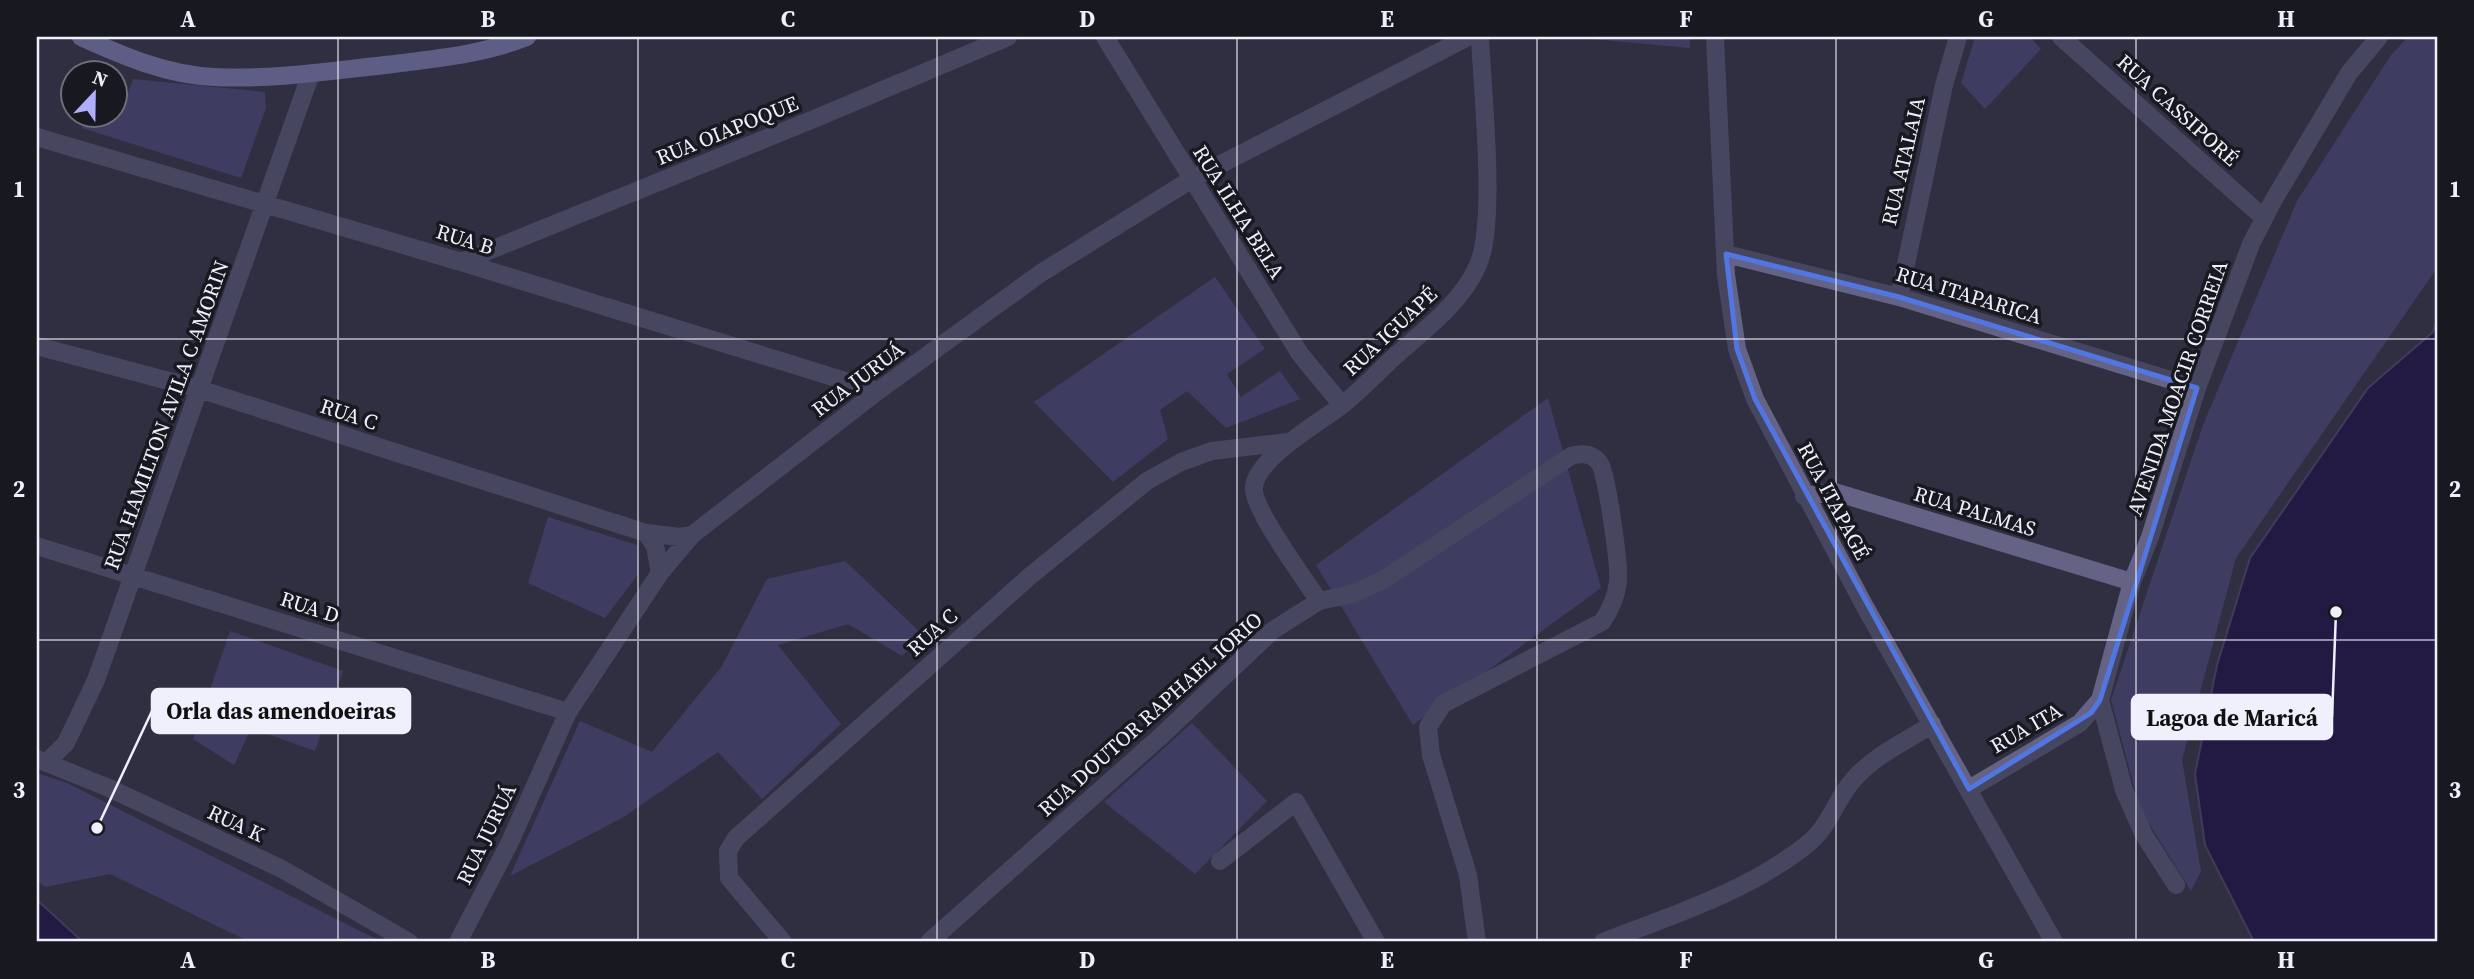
<svg xmlns="http://www.w3.org/2000/svg" width="2474" height="979" font-family="'Source Serif 4',serif">
	<style>
		.green { fill: #514d88 }
		.water { fill: #150045; stroke: #57487c; stroke-width: 2 }
		.lines { fill: none; stroke-linecap: round; stroke-linejoin: round }
		.minor { stroke: #646385; stroke-width: 18 }
		.major { stroke: #9694d8; stroke-width: 18 }
		.marked { fill: none; stroke: #5276e1; stroke-width: 5; stroke-linejoin: round }
		.grid { fill: none; stroke: #f0f0fc; stroke-width: 2; stroke-opacity: 0.55 }
		.labels { text-anchor: middle; dominant-baseline: central; stroke-width: 7; stroke-linejoin: round; paint-order: stroke }
		.street-label { font-size: 21px; fill: #f0f0fc; stroke: #181820 }
		.leader { fill: none; stroke: #f0f0fc; stroke-width: 2.5 }
		.callout-dot { fill: #f0f0fc; stroke: #181820; stroke-width: 2.5 }
		.callout { fill: #f0f0fc; stroke: #f0f0fc; stroke-width: 2.5 }
		.callout-label { font-size: 23px; text-anchor: middle; font-weight: bold; fill: #111 }
		.neatline { fill: none; stroke: #f0f0fc; stroke-width: 2.5 }
		.grid-label { font-size: 23px; text-anchor: middle; font-weight: bold; fill: #f0f0fc }
	</style>
	<rect width="100%" height="100%" fill="#2f2f41"/>
	<!-- green -->
	<path class="green" d="M1570,37h120v11z
		M1975,37h55l11,12 -56,60 -24,-26z
		M2408,37h29v231l-201,290 -54,202 19,111 -10,20 -51,-82 -29,-109 92,-275 94,-224 94,-146z
		M133,79l132,13 1,16 -25,70 -159,-50 5,-12h29v-25l12,2z
		M1215,277l50,72 -38,25 14,23 39,-26 20,28 -74,29 -39,-37 -27,19 8,29 -55,43 -79,-80z
		M1548,398l53,190 -188,137 -97,-160z
		M548,517l89,28 2,28 -34,45 -77,-35z
		M845,561l78,74 -21,21 -54,-32 -70,21 63,79 -79,75 -44,-47 -96,66 -112,58 70,-155 72,31 70,-86 45,-87z
		M230,631l113,40 -28,80 -64,-23 -17,37 -41,-26z
		M1192,723l75,78 -72,73 -91,-72z
		M37,773l30,10 315,159h-132l-140,-68 -65,13 -8,-7z"/>
	<!-- water -->
	<path class="water" d="M2437,318v624h-183l-49,-97 -10,-71 22,-109 33,-107 118,-170 65,-56z
		M37,900l46,42h-46z"/>
	<g class="lines">
		<!-- minor -->
		<path class="minor" d="M1105,37l195,317 42,51
			M1715,37l11,238 11,74 18,50 109,206 190,337
			M2061,37l203,181
			M37,137l424,125 417,129
			M1726,254l173,43 298,91
			M461,262l353,-143 194,-82
			M1899,297l45,-212 14,-48
			M37,346l162,43 447,144 34,4 12,-2
			M1804,496l31,-4 297,90
			M646,533l9,13 5,27
			M37,546l531,166
			M1319,601c-13,-20 -68,-94 -65,-114 3,-30 67,-65 88,-82 18,-14 34,-31 51,-47 31,-28 68,-54 85,-93 19,-43 4,-176 2,-228
			M2100,700l24,90 20,45 32,50
			M37,759l72,29 173,81 127,73
			M47,762l19,-19 30,-63 215,-607
			M1969,789l111,-66 20,-23 32,-118 18,-45 47,-149 54,-144 22,-43 76,-128 30,-36
			M1220,861l76,-59 80,140
			M458,942l51,-98 59,-132 92,-139 32,-38 186,-144 163,-118 151,-94 276,-142
			M783,942l-54,-64 -1,-27 8,-13 294,-262 117,-95 34,-19 31,-11 76,-9
			M929,942l231,-205 112,-106 47,-30 33,-7 31,-14 188,-124c11,-3 22,-3 29,8 7,10 20,105 18,118 -2,16 -7,27 -16,40l-159,82 -15,23 3,28 37,120 9,67
			M1603,942c70,-27 149,-52 207,-100 19,-16 27,-44 43,-62 20,-24 54,-39 79,-56"/>
		<!-- major -->
		<path class="major" d="M81,37c42,19 86,38 133,40 57,3 115,-6 171,-12 47,-6 97,-10 142,-28"/>
	</g>
	<!-- marked area -->
	<path d="M0 0H2474V979H0ZM1726,254l173,43 298,91 -97,312 -9,13 -122,76 -214,-390 -18,-50z" fill="#2f2f41" fill-opacity=".55" fill-rule="evenodd"/>
	<path class="marked" d="M1726,254l173,43 298,91 -97,312 -9,13 -122,76 -214,-390 -18,-50z"/>
	<!-- grid -->
	<path class="grid" d="M338,37v905M638,37v905M937,37v905M1237,37v905M1537,37v905M1836,37v905M2136,37v905M37,339h2400M37,640h2400"/>
	<g class="labels">
		<!-- street labels -->
		<g class="street-label">
			<text transform="translate(2178 110) rotate(42)">RUA CASSIPORÉ</text>
			<text transform="translate(727 130) rotate(-22)">RUA OIAPOQUE</text>
			<text transform="translate(1903 161) rotate(-77)">RUA ATALAIA</text>
			<text transform="translate(1239 212) rotate(58)">RUA ILHA BELA</text>
			<text transform="translate(465 239) rotate(17)">RUA B</text>
			<text transform="translate(1969 295) rotate(17)">RUA ITAPARICA</text>
			<text transform="translate(1390 331) rotate(-43)">RUA IGUAPÉ</text>
			<text transform="translate(858 379) rotate(-37)">RUA JURUÁ</text>
			<text transform="translate(2177 388) rotate(-71)">AVENIDA MOACIR CORREIA</text>
			<text transform="translate(349 414) rotate(18)">RUA C</text>
			<text transform="translate(166 415) rotate(-70)">RUA HAMILTON AVILA C AMORIN</text>
			<text transform="translate(1834 501) rotate(62)">RUA ITAPAGÉ</text>
			<text transform="translate(1975 511) rotate(17)">RUA PALMAS</text>
			<text transform="translate(310 607) rotate(18)">RUA D</text>
			<text transform="translate(932 632) rotate(-42)">RUA C</text>
			<text transform="translate(1150 714) rotate(-42)">RUA DOUTOR RAPHAEL IORIO</text>
			<text transform="translate(2026 728) rotate(-30)">RUA ITA</text>
			<text transform="translate(236 823) rotate(25)">RUA K</text>
			<text transform="translate(486 834) rotate(-64)">RUA JURUÁ</text>
		</g>
	</g>
	<!-- callouts -->
	<path class="leader" d="M97 828L152 711M2336 612L2332 717"/>
	<g class="callout-dot">
		<circle cx="97" cy="828" r="7"/>
		<circle cx="2336" cy="612" r="7"/>
	</g>
	<g class="callout">
		<rect x="152" y="689" width="258" height="44" rx="7"/>
		<rect x="2132" y="695" width="200" height="44" rx="7"/>
	</g>
	<g class="callout-label">
		<text x="281" y="719">Orla das amendoeiras</text>
		<text x="2232" y="726">Lagoa de Maricá</text>
	</g>
	<!-- border -->
	<rect width="2474" height="979" fill="none" stroke="#181820" stroke-width="77"/>
	<!-- north arrow -->
	<g transform="translate(94 94) rotate(22)"><circle r="33" fill="#181820" stroke="#6e6e78" stroke-width="2"/>
	<path d="M0-5L12 26L0 18L-12 26Z" fill="#b0aefa"/>
	<text y="-10" font-size="19" font-weight="bold" text-anchor="middle" fill="#f0f0fc">N</text>
	</g>
	<rect x="38" y="38" width="2398" height="902" class="neatline"/>
	<g class="grid-label">
		<text x="188" y="27">A</text>
		<text x="488" y="27">B</text>
		<text x="788" y="27">C</text>
		<text x="1087" y="27">D</text>
		<text x="1387" y="27">E</text>
		<text x="1686" y="27">F</text>
		<text x="1986" y="27">G</text>
		<text x="2286" y="27">H</text>
		<text x="19" y="197">1</text>
		<text x="2455" y="197">1</text>
		<text x="19" y="497">2</text>
		<text x="2455" y="497">2</text>
		<text x="19" y="798">3</text>
		<text x="2455" y="798">3</text>
		<text x="188" y="968">A</text>
		<text x="488" y="968">B</text>
		<text x="788" y="968">C</text>
		<text x="1087" y="968">D</text>
		<text x="1387" y="968">E</text>
		<text x="1686" y="968">F</text>
		<text x="1986" y="968">G</text>
		<text x="2286" y="968">H</text>
	</g>
</svg>
